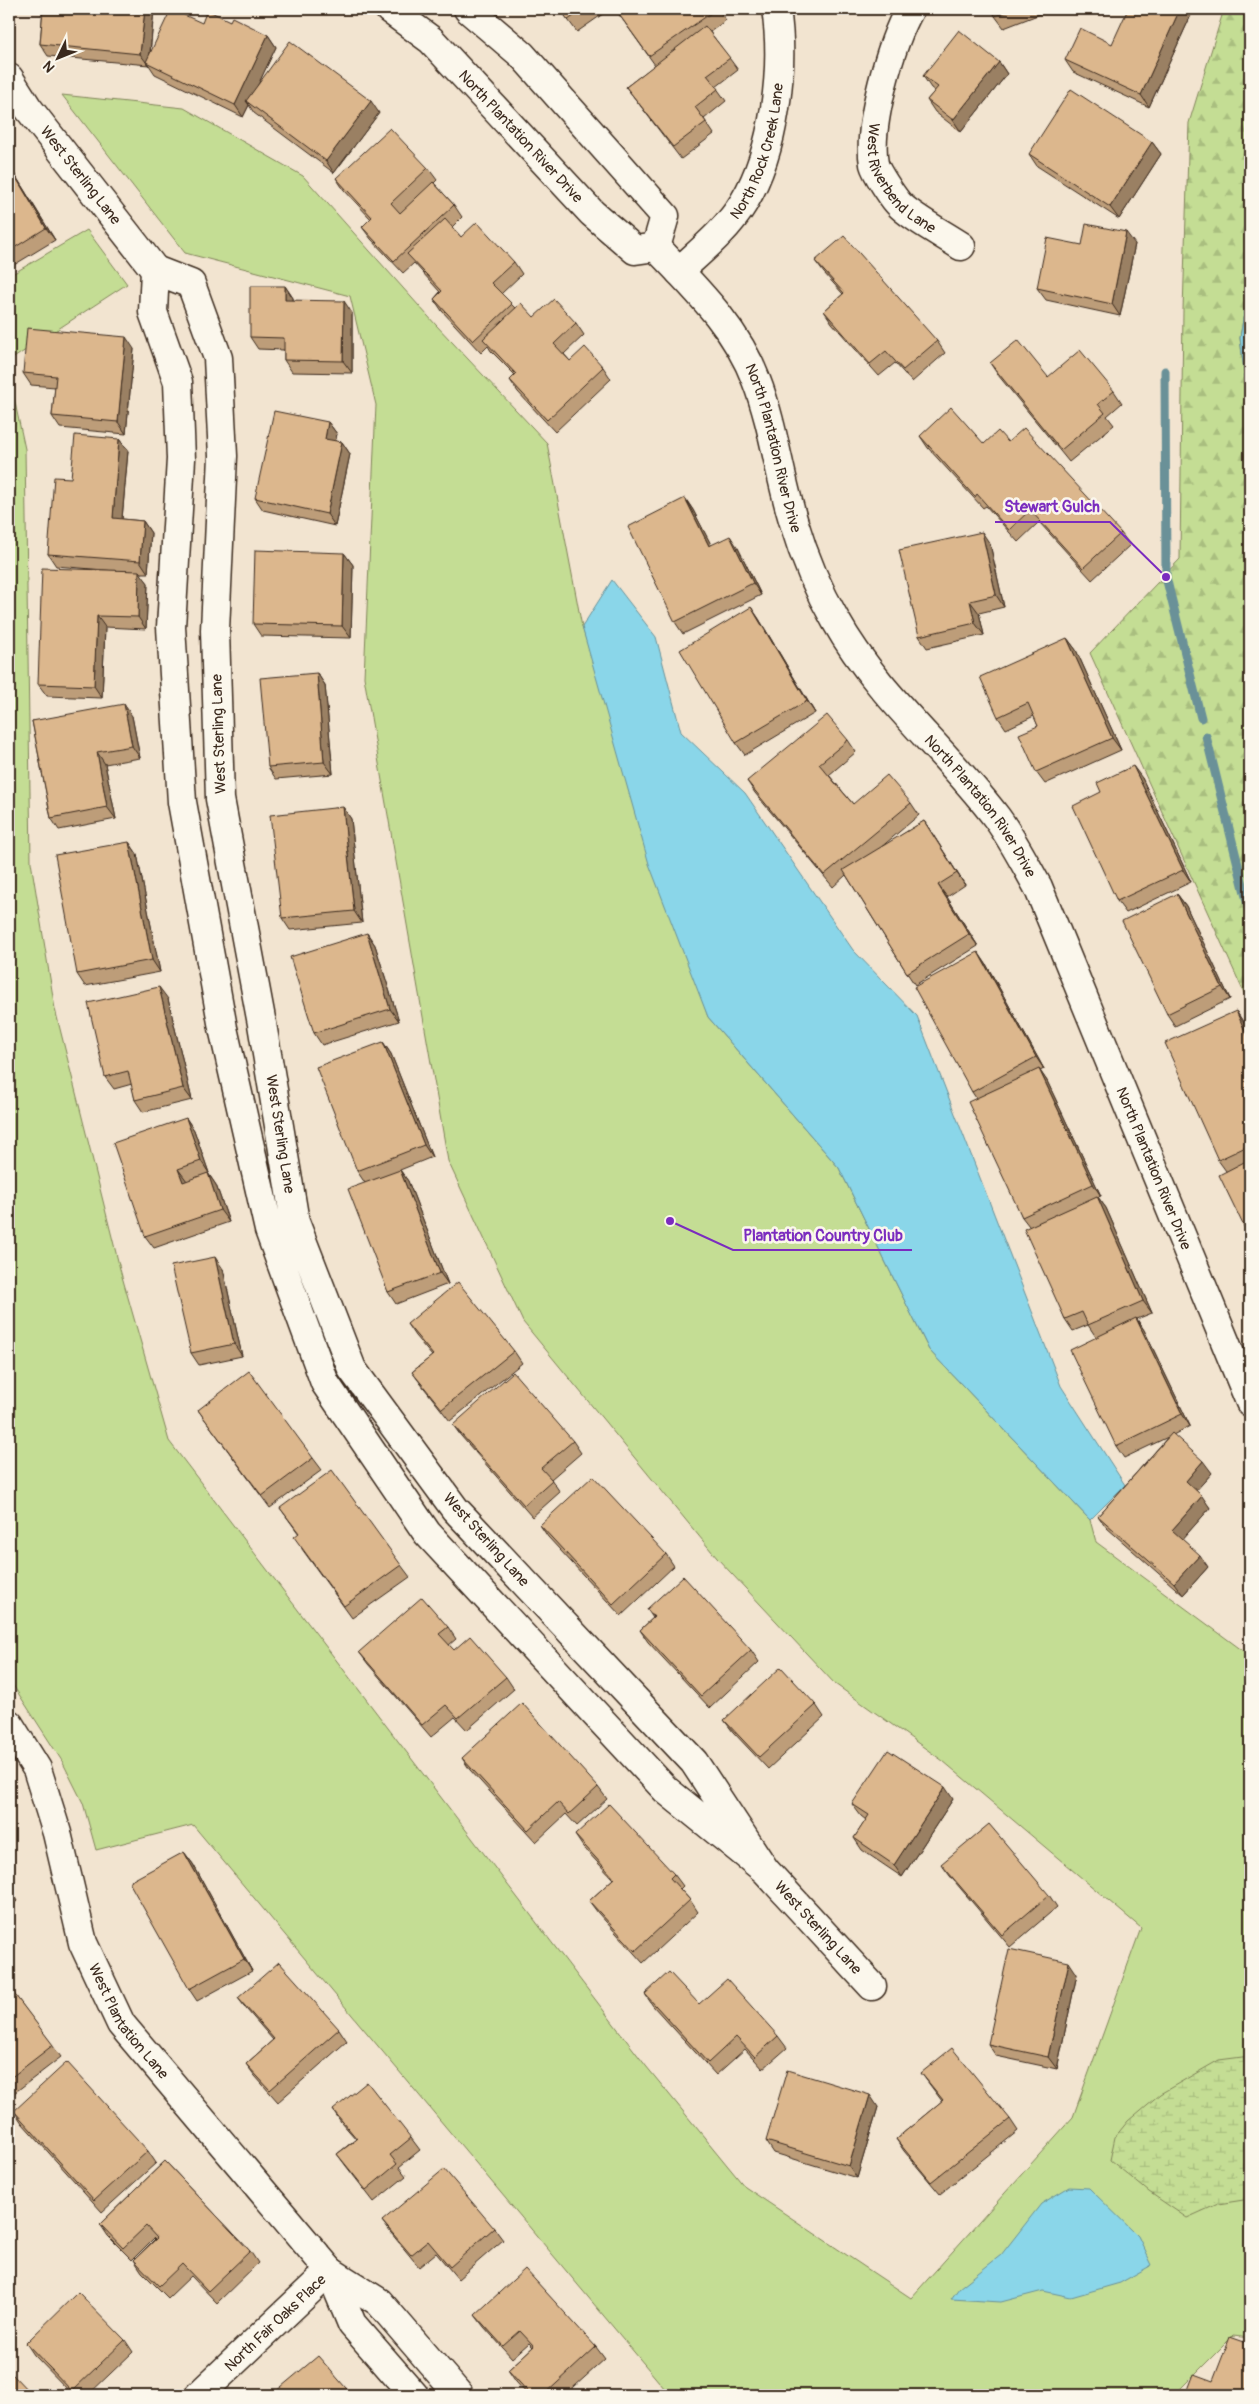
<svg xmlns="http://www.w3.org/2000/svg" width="1259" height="2404" font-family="Pangolin,sans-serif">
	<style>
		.grass { fill: #c4dd94; stroke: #808459 }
		.forest { fill: url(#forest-firs); stroke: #808459 }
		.wetland { fill: url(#wetland-marsh); stroke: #808459 }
		.water { fill: #8ad6e9; stroke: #6a9198 }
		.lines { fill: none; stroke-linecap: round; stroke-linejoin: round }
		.stream { stroke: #6a9198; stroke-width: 9 }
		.minor-casing { stroke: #3b2a1e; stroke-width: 31 }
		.minor { stroke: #fbf7ec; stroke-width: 28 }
		.wall { fill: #bd9d79; stroke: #3b2a1e }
		.shaded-wall { fill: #9a8063; stroke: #3b2a1e }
		.building { fill: #dcb78d; stroke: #3b2a1e }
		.labels { text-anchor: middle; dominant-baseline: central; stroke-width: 5; stroke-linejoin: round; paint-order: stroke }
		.street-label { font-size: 15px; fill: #3b2a1e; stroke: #fbf7ec }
		.leader { fill: none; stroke: #7b2cbf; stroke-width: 2 }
		.callout-dot { fill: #7b2cbf; stroke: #fbf7ec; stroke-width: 2 }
		.callout-label { font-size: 16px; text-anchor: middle; font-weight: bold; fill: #7b2cbf; stroke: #fbf7ec; stroke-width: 5; stroke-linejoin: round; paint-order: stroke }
	</style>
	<defs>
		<pattern id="forest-firs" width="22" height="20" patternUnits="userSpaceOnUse" patternTransform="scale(1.25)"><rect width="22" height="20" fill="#c4dd94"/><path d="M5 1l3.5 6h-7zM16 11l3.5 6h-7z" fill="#a9be7f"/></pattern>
		<pattern id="wetland-marsh" width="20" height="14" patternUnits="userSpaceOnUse" patternTransform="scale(1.25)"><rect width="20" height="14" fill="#c4dd94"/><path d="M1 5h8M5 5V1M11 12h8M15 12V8" fill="none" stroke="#a9be7f"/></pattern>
	</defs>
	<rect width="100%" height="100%" fill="#f2e4d0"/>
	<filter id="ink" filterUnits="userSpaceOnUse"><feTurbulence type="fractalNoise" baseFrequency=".02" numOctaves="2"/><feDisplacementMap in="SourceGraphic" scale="10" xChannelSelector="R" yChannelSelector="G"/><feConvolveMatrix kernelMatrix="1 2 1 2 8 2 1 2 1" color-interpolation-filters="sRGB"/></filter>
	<g filter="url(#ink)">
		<!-- grass -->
		<path class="grass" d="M62,95l122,13 119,68 133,149 111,118 35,184 126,390 131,151 90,182 161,170 6,22 154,114v682l-17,-2 -59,59h-504l-477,-570 -97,25 -13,-47 -21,-42 -53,-82v-1304l16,74 6,413 24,147 66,264 48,168 477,625 99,121 166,111 162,-181 68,-189 -198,-167 -108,-77 -118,-126 -194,-236 -75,-161 -84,-484 12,-272 -26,-109 -165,-43z
			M87,230l40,54 -118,77v-85z"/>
		<!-- forest -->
		<path class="forest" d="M1224,9h26v267l-10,62 10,80v588l-160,-353 90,-94 3,-249 6,-187z"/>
		<!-- wetland -->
		<path class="wetland" d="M1250,2056v143l-32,5 -31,14 -38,-26 -39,-32 5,-23 13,-16 32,-27 59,-34z"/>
		<!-- water -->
		<path class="water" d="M1250,276v142l-10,-80z
			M612,580l44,57 25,95 64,61 108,157 64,66 144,370 64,99 -35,35 -161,-170 -90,-182 -131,-151 -59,-153 -67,-237z
			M1069,2187l20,1 49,48 14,29 -32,18 -49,14 -28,-6 -42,11 -50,-3 8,-11 42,-33 40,-51z"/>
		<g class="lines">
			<!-- stream -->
			<path class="stream" d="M1165,371l1,206 35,141
				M1206,736l44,177"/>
			<!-- minor casing -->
			<g class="minor-casing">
				<g id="minor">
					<path id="s1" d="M389,9l42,31 161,173 43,37 21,-3"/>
					<path d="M468,9l54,46 143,161 -9,31"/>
					<path id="s2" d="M910,9c-19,33 -43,117 -36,155 2,8 18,32 24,39 10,12 48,33 63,43"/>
					<path id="s3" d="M9,78l19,30 127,162"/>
					<path id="s4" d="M656,247c38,40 80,80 100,133 18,46 23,96 38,143 10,34 24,67 42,98 42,75 110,129 161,197 16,22 28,46 41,69l212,515"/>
					<path id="s5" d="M679,271c23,-21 49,-42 65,-69 31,-52 41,-134 32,-193"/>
					<path id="s6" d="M9,1724l28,45 20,64 26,110 38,81 209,247 49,31 80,93"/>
					<path id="s7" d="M765,1870l-71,-108 -239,-253 -103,-140 -57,-147 -33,-198 -42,-225 -5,-169 8,-174 -5,-98 -27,-74 -36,-14 -2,42 25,70 3,77 -10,168 11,175 41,226 46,202 56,153 102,150 239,257 99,80 107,116"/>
					<path d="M330,2271l22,53 62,71"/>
					<path id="s8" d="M199,2395l131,-124"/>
				</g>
			</g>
			<!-- minor -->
			<use href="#minor" class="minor"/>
		</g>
		<!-- wall -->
		<path class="wall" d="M43,9h111l-4,46 52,-32 28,-2 38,14 8,12 -18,37 121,29 -45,60 -80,-60 -5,-8 -6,12 -88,-43 -6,-9 -101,-9 -8,-12z
			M560,9h50l-33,23z
			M615,9h102l9,11 -16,12 28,38 -22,17 10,14 -22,18 10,15 -33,25 -55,-72 29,-22z
			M992,9h61l-49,19 -9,-12z
			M1192,13l-43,94 -76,-35 -8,-12 47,-16z
			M999,62l8,12 -46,58 -26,-20 -8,-12 8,-9 -4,-3 -8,-12z
			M1152,142l9,12 -42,65 -82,-53 -8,-12z
			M9,165l46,75 -46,28z
			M428,168l9,12 -3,3 20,22 8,12 -10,10 9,10 53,25 8,12 -21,20 14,14 19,9 42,6 8,12 -20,19 6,7 33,6 8,12 -56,53 -37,-40 -8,-12 5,-5 -24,-24 -3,-5 -7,7 -39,-42 -8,-12 6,-7 -26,-29 -11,10 -32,-34 -9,-12 9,-8 -27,-29 -8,-12z
			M1135,244l-15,72 -74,-16 -9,-12 45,-43z
			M815,261l122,80 8,12 -33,29 -17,-19 -16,13 -47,-53 -8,-12 19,-17 -19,-21z
			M285,286l8,12v2l59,13v60l-60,-1 -8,-12v-10l-26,-1 -8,-12z
			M134,349l-8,85 -66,-6 -8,-12 3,-29 -24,-2 -8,-12z
			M990,363l58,14 66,14 8,12 -15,13 7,9 -45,37 -71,-87z
			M328,422l9,12 -2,7 7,1 8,12 -15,72 -72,-16 -8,-12z
			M920,436l64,8 24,-2 113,91 9,12 -38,35 -53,-58 -21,20 -32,-36 -3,2 -55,-60z
			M119,439l9,12 -6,68 21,2 8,12 -3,40h-8l8,10 -2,46 -41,-2 -3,71 -55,-2 -9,-12 78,-113 -60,-5 -8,-12 23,-76z
			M685,498l8,12 18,35 27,3 23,47 -78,39 -8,-12z
			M990,544l14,63 -25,6 5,22 -57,13 -8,-12z
			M344,553l9,12 -2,73 -90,-2 -8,-12z
			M751,607l8,12 56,94 -70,42 -9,-12z
			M1067,638l9,12 45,100 -76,34 -9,-12 2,-46 -4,-10 -28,13 -8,-12z
			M317,673l8,12 8,89 -57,5 -8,-12z
			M132,716l8,42 -35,6 11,55 -57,11 -8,-12 -19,-97z
			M848,740l8,12 -27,23 24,29 58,-1 8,12 -40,34 45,-28 41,64 -18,12 31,49 -63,39 -8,-12 -61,-98 -13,12 -78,-94 -8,-12z
			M1142,778l49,104 -65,31 -9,-12 -16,-109z
			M343,807l8,12 11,104 -72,7 -8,-12z
			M129,842l8,12 23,118 -75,14 -8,-12z
			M1177,894l9,12 44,93 -55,27 -8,-12z
			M367,933l8,12 24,76 -77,24 -8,-12z
			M978,952l8,12 58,105 -4,2 7,10 54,115 -3,1 8,11 46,105 -15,6 7,11 46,96 -17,9 39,38 -16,17 14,18 -28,31 26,28 -25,28 -76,-67 -9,-12 70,-79 -44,21 -8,-12 -20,-109 -8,-12 -15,6 -8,-12 -36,-93 -7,-9 -46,-119 -4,-6z
			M168,999l24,101 -49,12 -8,-12 -3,-16 -18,5 -9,-12z
			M1236,1011l8,12 6,13v203l-24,-68 -8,-11z
			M383,1042l8,12 41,103 -32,13 8,11 40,103 -52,20 -8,-12 -23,-109 -8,-12z
			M186,1118l8,12 15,43h-1l8,12 13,37 -75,26 -9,-12z
			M223,1269l19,87 -43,9 -8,-12z
			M407,1324l107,27 8,12 -72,58 -29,-37 -9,-12 20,-16 -17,-20z
			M198,1410l115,48 9,12 -52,38z
			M453,1425l120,16 8,12 -30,26 9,13 -28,25 -71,-81z
			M280,1508l121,57 9,12 -58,41 -50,-69 -3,-15z
			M540,1525l126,29 8,12 -53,50 -73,-79z
			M647,1609l104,41 8,12 -49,46 -62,-66 -8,-12 13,-12z
			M448,1627l8,12 -7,6 5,5 52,27 8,12 -47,41 -12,-13 -24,20 -63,-73 -9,-12z
			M816,1705l8,12 -56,52 -35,-37 -9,-12z
			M462,1758l136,29 9,12 -30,27 -11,-12 -30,28 -66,-72z
			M953,1799l-51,78 -40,-27 -8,-12 12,-18 -5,-4 -9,-12z
			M575,1835l99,39 9,12 -3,3 10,11 8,12 -55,51 -45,-50 -9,-12 24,-22 -30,-32z
			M184,1852l9,12 59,107 -55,30 -8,-12z
			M941,1864l108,31 8,12 -47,40 -60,-71z
			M9,1889l8,12 -8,8z
			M1077,1974l-20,95 -61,-13 -8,-12z
			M9,1987l52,70 -52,40z
			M645,1994l54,10 79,32 9,12 -24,21 -18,-20 -29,26 -63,-69z
			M238,1998l101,31 8,12 -69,61 -23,-26 -9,-12 27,-24 -26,-30z
			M921,2073l89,46 8,12 -78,63 -36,-43 -8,-12 46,-38z
			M878,2107l-21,71 -83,-25 -8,-12z
			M333,2110l78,28 9,12 -21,17 7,9 -32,26 -28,-36 -9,-12 19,-15 -15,-17z
			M14,2111l134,40 8,12 -54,49 -80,-89z
			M165,2161l85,90 8,12 -41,40 -26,-27 -23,22 -26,-26 -8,-12 21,-21 -1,-1 -22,22 -24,-24 -8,-12z
			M382,2221l112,7 9,12 -45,39 -22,-26 -17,14 -28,-34z
			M475,2315l121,32 9,12 -40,36h-37l-12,-13 -8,-12 25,-23 -4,-4 -17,15 -28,-31z
			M125,2340l8,12 -45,43h-15l-39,-40 -8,-12z"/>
		<!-- shaded-wall -->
		<path class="shaded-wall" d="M145,9h9l-5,54 -3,-1 3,4 -9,-12z
			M1180,9h9l3,4 -43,94 -8,-12z
			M268,35l8,12 -27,57 -3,-3 3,4 -6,12 -8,-12z
			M999,62l8,12 -46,58 -8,-12z
			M371,101l8,12 -45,60 -8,-12z
			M1152,142l9,12 -42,65 -9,-12z
			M9,165l4,7 42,68 -9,-12z
			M1126,232l9,12 -15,72 -8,-12z
			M285,286l8,12v14l-8,-12z
			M344,301l8,12v60l-9,-12z
			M126,337l8,12 -8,85 -8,-12z
			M328,422l9,12 -4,17 -8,-12z
			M119,439l9,12 -7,79 -8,-12z
			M342,442l8,12 -15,72 -8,-12z
			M685,498l8,12 25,48 -9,-12z
			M143,521l8,12 -3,40 -8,-12z
			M982,532l8,12 14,63 -8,-12z
			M730,536l8,12 23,47 -8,-12z
			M344,553l9,12 -2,73 -9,-12z
			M139,571l9,12 -2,46 -8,-12z
			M970,601l9,12 5,22 -9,-12z
			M751,607l8,12 56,94 -8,-12z
			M97,616l8,11 -3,71 -8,-12z
			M1067,638l9,12 45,100 -9,-12z
			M317,673l8,12 8,89 -9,-12z
			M124,704l8,12 8,42 -8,-12z
			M97,752l8,12 11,55 -9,-12z
			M1133,766l9,12 49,104 -8,-12z
			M343,807l8,12 11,104 -8,-12z
			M924,821l8,12 33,52 -8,-12z
			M129,842l8,12 23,118 -8,-12z
			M938,885l9,12 31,49 -9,-12z
			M1177,894l9,12 44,93 -8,-12z
			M367,933l8,12 24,76 -9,-12z
			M978,952l8,12 58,105 -8,-12z
			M159,987l9,12 24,101 -9,-12z
			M1236,1011l8,12 6,13v6z
			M383,1042l8,12 41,103 -8,-12z
			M1039,1069l8,12 54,115 -8,-12z
			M186,1118l8,12 15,43 -8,-12z
			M178,1169l9,12 -4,1z
			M400,1170l8,11 40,103 -8,-11z
			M208,1173l8,12 13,37 -9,-12z
			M1097,1196l9,12 46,105 -9,-12z
			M215,1257l8,12 19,87 -8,-12z
			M1136,1318l8,12 46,96 -8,-12z
			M1203,1461l9,12 -18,20 -8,-12z
			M1202,1496l8,12 -30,34 -8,-12z
			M1200,1555l8,12 -25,28 -9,-12z
			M945,1787l8,12 -51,78 -8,-12z
			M184,1852l9,12 59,107 -8,-12z
			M1069,1962l8,12 -20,95 -9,-12z
			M870,2095l8,12 -21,71 -8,-12z"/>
		<!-- building -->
		<path class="building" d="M43,9h102l-5,45 -100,-10z
			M171,9l31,14 5,-13 23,11 2,-4 36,18 -33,70 -89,-43z
			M560,9h24l-16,11z
			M615,9h102l-68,47z
			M992,9h22l-19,7z
			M1128,9h52l-39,86 -76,-35 15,-32 32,16z
			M705,26l25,32 -23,17 11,14 -23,18 11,15 -33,25 -47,-60z
			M959,30l40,32 -46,58 -26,-20 11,-13 -15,-11z
			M290,41l81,60 -45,60 -80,-60z
			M1071,89l81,53 -42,65 -81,-53z
			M390,128l38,40 -37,35 9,10 33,-31 21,23 -60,56 -32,-34 10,-10 -36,-39z
			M9,166l37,62 -37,23z
			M445,219l16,18 16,-15 37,40 -23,21 21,21 -39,37 -39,-42 8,-8 -35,-37z
			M1086,224l40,8 -14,72 -75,-16 10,-50 35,7z
			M844,236l93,105 -34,29 -17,-19 -16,13 -46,-53 20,-18 -29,-32z
			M250,286h35v14l59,1 -1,60 -59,-1v-22l-34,-1z
			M554,299l22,24 -22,21 16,17 15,-14 18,20 -56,53 -37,-40 6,-6 -33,-35 38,-36 13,14z
			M27,328l99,9 -8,85 -66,-6 4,-40 -33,-3z
			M1018,340l30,37 32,-27 34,41 -16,13 7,9 -44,37 -71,-87z
			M951,407l33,37 14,-13 10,11 16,-14 97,105 -38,35 -53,-58 -21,20 -32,-36 -2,3 -55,-61z
			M274,411l54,11 -3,17 17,3 -15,72 -72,-16z
			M75,435l44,4 -6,79 30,3 -3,40 -92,-7 6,-77 17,1z
			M685,498l24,48 21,-10 23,47 -78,39 -47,-95z
			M982,532l14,63 -26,6 5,22 -56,13 -20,-86z
			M255,550l89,3 -2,73 -89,-2z
			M42,568l97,3 -1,46 -41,-1 -3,70 -56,-2z
			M751,607l56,94 -71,42 -56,-93z
			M1067,638l45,100 -76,34 -17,-38 19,-8 -10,-23 -30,14 -18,-40z
			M317,673l7,89 -56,5 -8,-89z
			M124,704l8,42 -35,6 10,55 -56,11 -19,-97z
			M827,715l21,25 -29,24 34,40 34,-29 24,28 -87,72 -77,-94z
			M1133,766l50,104 -66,31 -44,-95 28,-14 -4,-9z
			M343,807l11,104 -72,7 -12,-103z
			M924,821l33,52 -19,12 31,49 -62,39 -64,-103z
			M129,842l23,118 -75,14 -22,-119z
			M1177,894l45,93 -55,27 -45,-93z
			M367,933l23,76 -76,24 -24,-76z
			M978,952l58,105 -64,35 -58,-105z
			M159,987l24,101 -48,12 -7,-29 -23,6 -17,-74z
			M1236,1011l14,31v103l-32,15 -53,-117z
			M383,1042l41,103 -67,26 -41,-104z
			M1039,1069l54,115 -71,33 -54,-115z
			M186,1118l15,43 -23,8 5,13 25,-9 12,37 -75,26 -32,-93z
			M1250,1159v80l-31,-64z
			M400,1170l40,103 -52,19 -40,-103z
			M1097,1196l46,105 -55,24 -6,-13 -17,7 -41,-90z
			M215,1257l19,87 -43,9 -20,-87z
			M458,1282l56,69 -72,58 -30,-37 21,-17 -26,-31z
			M1136,1318l46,96 -66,32 -46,-96z
			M249,1371l64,87 -51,38 -64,-86z
			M513,1372l60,69 -32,27 11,12 -28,25 -71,-80z
			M1172,1433l31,28 -17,20 16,15 -30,34 28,25 -26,28 -76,-67z
			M332,1470l69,95 -57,41 -50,-69 5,-4 -19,-25z
			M593,1476l73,78 -53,50 -73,-79z
			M683,1576l68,74 -50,46 -61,-66 14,-13 -7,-8z
			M422,1597l26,30 -9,7 15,16 16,-14 36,41 -48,41 -12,-13 -24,20 -63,-73z
			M781,1667l35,38 -57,52 -35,-37z
			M522,1703l76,84 -29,27 -11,-12 -30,28 -66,-72z
			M888,1750l57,37 -51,78 -40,-27 15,-23 -17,-11z
			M609,1804l65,70 -4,4 20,22 -55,51 -46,-50 25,-23 -39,-43z
			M989,1824l60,71 -47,40 -61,-71z
			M184,1852l60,107 -55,30 -60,-107z
			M1009,1949l60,13 -21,95 -60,-13z
			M279,1962l60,67 -69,61 -24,-26 28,-25 -36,-41z
			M669,1972l30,32 28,-25 51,57 -23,21 -19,-20 -28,26 -63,-69z
			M9,1987l44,58 -44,34z
			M952,2048l58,71 -79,63 -35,-43 47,-39 -22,-27z
			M67,2062l81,89 -54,49 -80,-89z
			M787,2070l83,25 -21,71 -83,-25z
			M367,2082l44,56 -21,17 7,9 -31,26 -29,-36 20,-15 -24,-29z
			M165,2161l85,90 -42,40 -26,-27 -23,22 -25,-26 23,-22 -11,-12 -23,22 -23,-24z
			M444,2169l50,59 -44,39 -22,-26 -17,14 -29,-34z
			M525,2269l71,78 -52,48h-13l-23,-25 26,-24 -14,-15 -17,15 -28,-31z
			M78,2292l47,48 -53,51 -46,-48z
			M1230,2337l20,7v51h-64l8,-21 19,7z
			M318,2356l34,39h-74l-3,-3z
			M12,2374l20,21h-23v-18z
			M601,2391l3,4h-7z"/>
	</g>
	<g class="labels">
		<!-- street labels -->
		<g class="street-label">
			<text stroke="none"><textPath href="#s1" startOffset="184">North Plantation River Drive</textPath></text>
			<text stroke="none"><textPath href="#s5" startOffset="148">North Rock Creek Lane</textPath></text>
			<text stroke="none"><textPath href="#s3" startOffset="121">West Sterling Lane</textPath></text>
			<text stroke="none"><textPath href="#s2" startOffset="186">West Riverbend Lane</textPath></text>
			<text stroke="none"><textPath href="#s4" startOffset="238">North Plantation River Drive</textPath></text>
			<text transform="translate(219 734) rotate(-92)">West Sterling Lane</text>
			<text stroke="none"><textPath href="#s4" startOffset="658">North Plantation River Drive</textPath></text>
			<text transform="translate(280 1134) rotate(81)">West Sterling Lane</text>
			<text stroke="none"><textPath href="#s4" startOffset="1062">North Plantation River Drive</textPath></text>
			<text transform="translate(486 1540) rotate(48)">West Sterling Lane</text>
			<text stroke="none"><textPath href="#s7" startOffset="3672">West Sterling Lane</textPath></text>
			<text stroke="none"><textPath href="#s6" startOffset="324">West Plantation Lane</textPath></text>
			<text stroke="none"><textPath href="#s8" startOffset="105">North Fair Oaks Place</textPath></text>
		</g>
	</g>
	<!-- callouts -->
	<path class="leader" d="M1166 577L1110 522H995M670 1221L733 1250H912"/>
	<g class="callout-dot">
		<circle cx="1166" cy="577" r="5"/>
		<circle cx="670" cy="1221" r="5"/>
	</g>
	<g class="callout-label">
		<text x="1052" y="512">Stewart Gulch</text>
		<text x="823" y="1241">Plantation Country Club</text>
	</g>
	<!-- margin -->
	<rect width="1259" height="2404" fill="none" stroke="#fbf7ec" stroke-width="30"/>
	<rect x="15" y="15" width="1229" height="2374" fill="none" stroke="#3b2a1e" stroke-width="2" filter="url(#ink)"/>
	<!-- north arrow -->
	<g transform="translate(58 58) rotate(227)" stroke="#fbf7ec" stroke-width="4" paint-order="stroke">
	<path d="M0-4L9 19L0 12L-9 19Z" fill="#3b2a1e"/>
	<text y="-8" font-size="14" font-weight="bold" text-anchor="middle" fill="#3b2a1e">N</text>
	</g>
</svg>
